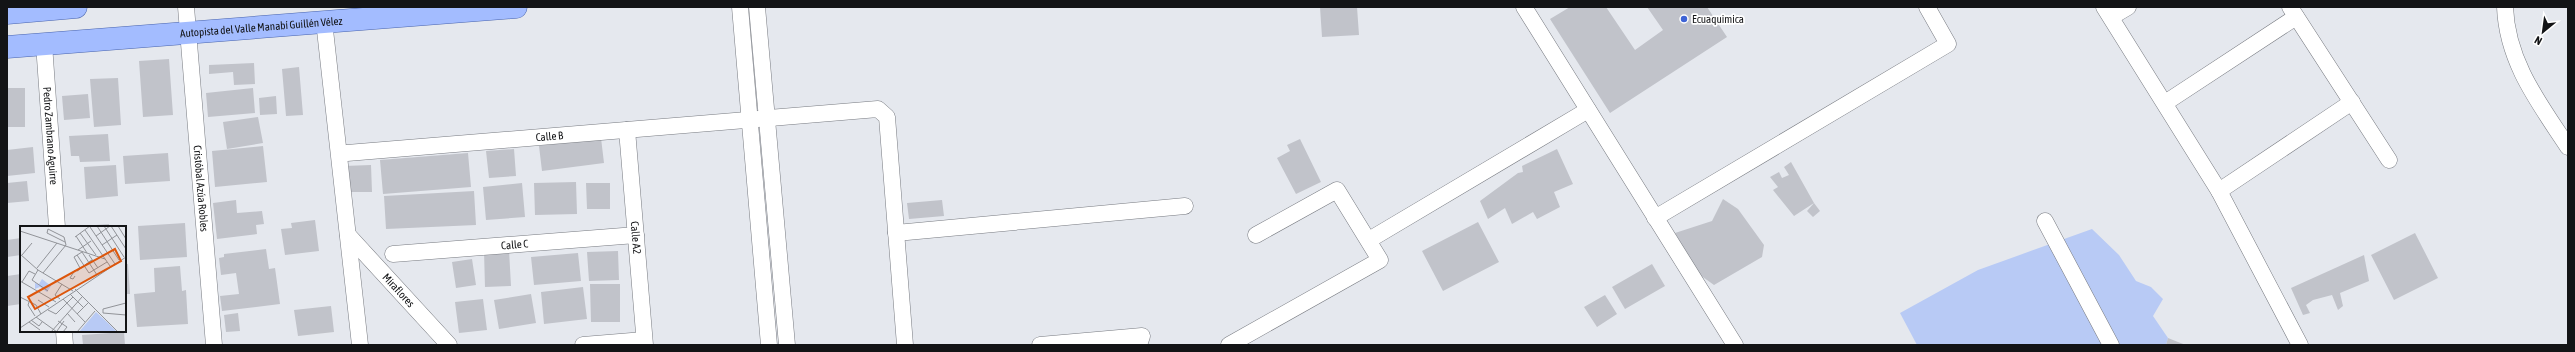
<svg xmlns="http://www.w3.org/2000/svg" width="2575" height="352" font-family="'Asap Condensed',sans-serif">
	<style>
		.green { fill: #b8caf5 }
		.building { fill: #c1c3ca }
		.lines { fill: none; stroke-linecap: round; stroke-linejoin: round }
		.minor-casing { stroke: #777a80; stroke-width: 17 }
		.primary-casing { stroke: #4964ad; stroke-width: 23 }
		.minor { stroke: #fff; stroke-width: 16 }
		.primary { stroke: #a3bcff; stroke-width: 22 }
		.poi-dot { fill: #3e63d5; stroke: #fff; stroke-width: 1.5 }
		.labels { text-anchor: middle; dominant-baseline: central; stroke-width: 3.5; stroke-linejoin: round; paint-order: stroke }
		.poi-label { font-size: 11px; fill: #131416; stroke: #fff; text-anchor: start }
		.street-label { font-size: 11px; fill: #131416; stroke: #fff }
		.inset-road { fill: none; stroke: #919398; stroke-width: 1 }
		.view { fill: #dd560c; fill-opacity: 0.15; stroke: #dd560c; stroke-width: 2 }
		.inset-edge { fill: none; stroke: #131416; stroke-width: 2 }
	</style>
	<rect width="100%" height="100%" fill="#e5e8ee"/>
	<!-- green -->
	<path class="green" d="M2092,229l27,26 17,26 15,6 12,12 -10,17 15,22 -2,7h-249l-17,-32 78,-43z"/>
	<!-- building -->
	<path class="building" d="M1320,7h37l2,28 -37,2z
		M1570,7h36l29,43 28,-20 -16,-23h60l20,30 -117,76 -60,-94z
		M169,59l4,56 -30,2 -4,-56z
		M254,63l1,21 -21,1 -1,-13 -24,2v-9z
		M299,67l4,48 -17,1 -4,-47z
		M118,78l3,47 -27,2 -4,-48z
		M7,88h18v39h-18z
		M253,88l2,25 -47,4 -2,-24z
		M88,94l2,24 -26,2 -2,-24z
		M276,96l1,18 -17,1 -1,-17z
		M258,117l5,26 -36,6 -4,-27z
		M108,134l2,27 -30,1 -1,-6h-8l-2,-20z
		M601,138l3,25 -62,8 -3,-25z
		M1300,139l21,43 -25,12 -19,-36 13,-7 -3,-6z
		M263,146l4,36 -52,5 -3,-36z
		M33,147l2,26 -28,3v-26z
		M514,149l2,27 -27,2 -3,-27z
		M1557,149l16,35 -19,8 6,15 -23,12 -4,-7 -21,12 -7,-16 -17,11 -8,-18 38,-28 5,-1 -1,-6z
		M168,153l2,28 -45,3 -2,-28z
		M468,153l3,34 -88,7 -3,-34z
		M1791,162l23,41 -20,13 -21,-26 5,-3 -8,-10 9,-5 3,6 7,-3 -5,-8z
		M116,165l2,31 -32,3 -2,-32z
		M371,165l1,27h-27l-1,-26z
		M27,181l2,20 -22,2v-20z
		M576,182l1,32 -42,1 -1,-32z
		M522,183l3,34 -39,3 -3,-33z
		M586,183h24v26h-23z
		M474,191l2,34 -90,4 -2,-33z
		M1723,199l15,10 26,36 -2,12 -48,28 -14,-10 -25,-42 37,-12z
		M236,200l1,13 25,-2 2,13 -8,1 1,9 -40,5 -4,-36z
		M942,200l2,16 -35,3 -2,-16z
		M1814,203l6,8 -7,6 -6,-6z
		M315,220l4,31 -34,4 -4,-26 11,-1 -1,-5z
		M1478,222l21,40 -56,29 -21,-40z
		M185,223l2,34 -47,3 -2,-34z
		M109,224v3h-26v-1z
		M2415,233l23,45 -44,22 -23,-45z
		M21,238v17l-14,2v-17z
		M266,249l3,20 6,-1 5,36 -58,7 -2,-15 19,-2 -3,-21 -15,2 -2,-17 5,-1v-3z
		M509,250l2,36 -26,1 -1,-36z
		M618,251l1,29 -30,1 -2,-29z
		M578,253l3,28 -47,4 -3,-28z
		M2364,255l5,26 -29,12 3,13 -5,4 -6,-15 -19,5 -7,5 4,8 -7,2 -12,-27z
		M472,259l4,26 -20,3 -4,-26z
		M125,264h3l2,30h-5z
		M1652,264l13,22 -40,23 -13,-22z
		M180,266l2,25 4,-1 2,34 -51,3 -3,-33 21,-2 -1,-24z
		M21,274v30l-14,2v-30z
		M590,284h30v38h-29z
		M583,287l4,32 -43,5 -3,-32z
		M531,294l5,29 -37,6 -5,-29z
		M1605,295l12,19 -20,13 -13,-20z
		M483,299l4,31 -28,3 -4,-31z
		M331,306l3,26 -36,4 -4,-26z
		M238,313l2,18 -14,1 -2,-17z
		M124,332l1,13h-42l-1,-10z
		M2168,338l10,4 8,3h-20z"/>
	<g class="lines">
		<!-- minor casing -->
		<g class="minor-casing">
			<g id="minor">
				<path id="s1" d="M186,7l28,338"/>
				<path d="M740,7l29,338"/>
				<path d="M757,7l30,338"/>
				<path d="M1524,7l211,338"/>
				<path d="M2104,7l115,184 81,154"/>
				<path d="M2290,7l99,153"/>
				<path d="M2505,7c2,55 34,96 63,140"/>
				<path d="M2111,17l17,-10"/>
				<path d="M324,21l36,324"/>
				<path id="s2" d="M44,44l13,183"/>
				<path d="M2165,103l131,-86"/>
				<path id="s3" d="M627,130l18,215"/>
				<path id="s4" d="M347,153l531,-44 9,8 18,228"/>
				<path d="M2219,191l133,-89"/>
				<path d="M1655,218l293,-174 -21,-37"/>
				<path d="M2045,221l66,124"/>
				<path d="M896,233l289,-27"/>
				<path id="s5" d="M348,235l101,110"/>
				<path d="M1369,240l219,-130"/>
				<path id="s6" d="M393,254l243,-19"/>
				<path d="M64,331l1,14"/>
				<path d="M583,345l61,-5"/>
				<path d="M1040,345l102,-9 -3,9"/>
				<path d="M1229,345l151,-85 -43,-70 -81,45"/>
			</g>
		</g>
		<!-- primary casing -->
		<g class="primary-casing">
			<g id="primary">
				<path d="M7,13l69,-6"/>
				<path id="s7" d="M7,47l509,-40"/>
			</g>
		</g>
		<!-- minor -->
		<use href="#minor" class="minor"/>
		<!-- primary -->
		<use href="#primary" class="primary"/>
	</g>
	<!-- markers -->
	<circle class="poi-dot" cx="1684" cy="19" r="4"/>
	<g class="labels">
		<!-- poi labels -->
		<g class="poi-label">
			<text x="1692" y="19">Ecuaquimica</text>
		</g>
		<!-- street labels -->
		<g class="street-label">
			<text stroke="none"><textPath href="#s7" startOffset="255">Autopista del Valle Manabí Guillén Vélez</textPath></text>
			<text stroke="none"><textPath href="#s2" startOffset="92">Pedro Zambrano Aguirre</textPath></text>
			<text stroke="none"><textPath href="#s4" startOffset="203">Calle B</textPath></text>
			<text stroke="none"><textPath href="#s1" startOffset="182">Cristóbal Azúa Robles</textPath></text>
			<text stroke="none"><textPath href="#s3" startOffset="108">Calle A2</textPath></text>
			<text stroke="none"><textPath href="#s6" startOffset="122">Calle C</textPath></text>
			<text stroke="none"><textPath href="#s5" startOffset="75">Miraflores</textPath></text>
		</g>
	</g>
	<!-- overview -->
	<g transform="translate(20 226)">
		<rect width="106" height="106" fill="#e5e8ee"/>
		<path d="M22,53l9,7 -4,6 -7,-5 -5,2v-6l4,1zM76,86l12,11 9,9h-38z" fill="#b8caf5"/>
		<path class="inset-road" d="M77,0l22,34M84,0l20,31M91,0l15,23M98,0l8,13M70,1l25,37M65,4l25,36M0,5l85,28M60,7l16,22M56,10l11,17M76,10l14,-10M55,11l15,-11M82,19l15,-10M58,24l13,-9M0,28l18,16 35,21M2,29l10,-12M57,29l12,18 18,-11M69,29l9,13M72,34l-15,11 15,-11M17,42l20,-25M60,42l-6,-11 8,-5 15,23M18,44l-6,10 16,11M55,44l-5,8 3,1 2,-3M23,47l23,-28 -2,-8 -16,-8 -1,4 18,9M0,55l36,21M2,56l7,-11 6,3M55,63l43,43M50,68l14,14M0,71l16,8 5,9M40,73l-5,-4 7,-11M43,73l22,23M18,74l11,7M9,76l-1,3 7,11M106,77l-23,6v4l23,2M28,84l8,4 17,-17M47,87l8,9M57,88l11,-11M16,91l21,15M11,94l8,6 3,-4M38,95l9,6 -4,5M9,96l11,8M0,102l106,-71M37,105l7,-10M31,106l31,-35M57,106l18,-21"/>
		<path class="view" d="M95,23l6,12 -86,48 -7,-12z"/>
		<rect width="106" height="106" class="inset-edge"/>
	</g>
	<!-- border -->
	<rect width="2575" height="352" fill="none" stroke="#131416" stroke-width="16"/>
	<!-- north arrow -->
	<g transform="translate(2543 32) rotate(209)" stroke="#ffffff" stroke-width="3" paint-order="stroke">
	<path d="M0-3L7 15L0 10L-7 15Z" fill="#131416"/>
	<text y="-6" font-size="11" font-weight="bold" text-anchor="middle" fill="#131416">N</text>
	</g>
</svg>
